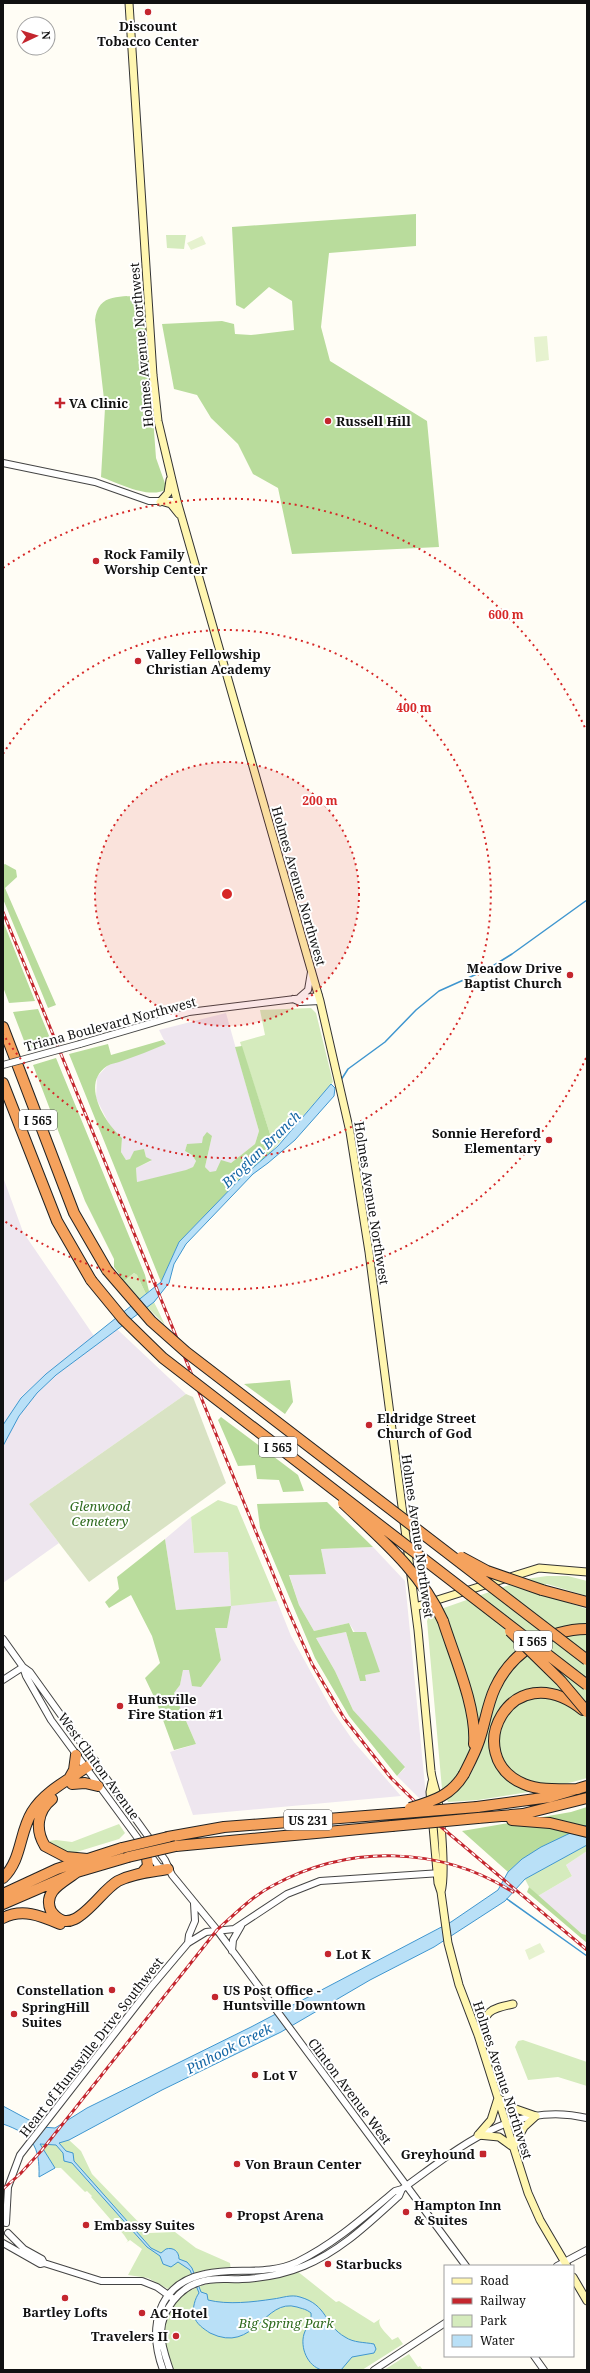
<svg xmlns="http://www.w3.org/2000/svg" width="590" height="2373" font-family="'Noto Serif',serif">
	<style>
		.industrial { fill: #eee6ef }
		.green { fill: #d5ebbd }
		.forest { fill: #b9dc9c }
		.cemetery { fill: #d9e3c4 }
		.pitch { fill: #e6f2cf }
		.water { fill: #b9e0f7; stroke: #3f96cf }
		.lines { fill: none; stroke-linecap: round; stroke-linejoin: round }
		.stream { stroke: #3f96cf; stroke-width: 1.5 }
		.tertiary-casing { stroke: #444; stroke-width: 8 }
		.secondary-casing { stroke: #333; stroke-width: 9 }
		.motorway-casing { stroke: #222; stroke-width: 12 }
		.tertiary { stroke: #fff; stroke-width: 6 }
		.secondary { stroke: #fff6b0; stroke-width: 7 }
		.motorway { stroke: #f5a25d; stroke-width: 10 }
		.rail-casing { stroke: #c4262e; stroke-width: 3 }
		.rail { stroke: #fff; stroke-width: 1.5; stroke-dasharray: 4.5; stroke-linecap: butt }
		.tertiary-bridge-casing { stroke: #444; stroke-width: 8; stroke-linecap: butt }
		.motorway-bridge-casing { stroke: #222; stroke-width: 12; stroke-linecap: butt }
		.tertiary-bridge { stroke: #fff; stroke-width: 6 }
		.motorway-bridge { stroke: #f5a25d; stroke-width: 10 }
		.ring { fill: none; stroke: #d62828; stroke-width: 2; stroke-dasharray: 2 4 }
		.poi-dot { fill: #c4262e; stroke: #fff; stroke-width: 1.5 }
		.labels { text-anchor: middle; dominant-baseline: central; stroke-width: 4; stroke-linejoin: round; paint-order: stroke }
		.shield { fill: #fff; stroke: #585858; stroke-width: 1 }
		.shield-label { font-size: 12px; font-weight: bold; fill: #111 }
		.poi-label { font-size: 13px; font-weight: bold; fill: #111; stroke: #fff; text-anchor: start }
		.street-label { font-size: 13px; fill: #111; stroke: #fff }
		.park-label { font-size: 13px; font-style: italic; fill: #2f6b1f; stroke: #fff }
		.water-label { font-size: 14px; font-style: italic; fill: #1768a6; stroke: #fff }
		.centre { fill: #d62828; stroke: #fff; stroke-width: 2 }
		.ring-label { font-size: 12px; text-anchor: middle; font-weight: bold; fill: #d62828; stroke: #fff; stroke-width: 4; stroke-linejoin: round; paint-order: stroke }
	</style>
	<rect width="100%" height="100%" fill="#fffdf5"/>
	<!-- industrial -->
	<path class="industrial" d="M226,1013l33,118 -4,13 -24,19 -15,9h-6l-5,-5 7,-31 -10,8h-15l-2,7 7,4 4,6 -3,6 -13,6 -43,9 -1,-14 15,-7 -5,-4 -2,-8 -14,10 -4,1 -5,-8 1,-14 -11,-10 -15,-30 1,-21 11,-12 58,-21 -7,-14z
		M3,1177l20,55 71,104 -48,38 -25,23 -18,28z
		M117,1329l69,65 -157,110 30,39 -56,40v-137l3,-7 13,-23 18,-23 19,-18z
		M191,1517l3,36 34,-1 3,53 46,-4 14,35 41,74 22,32 47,54 -208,19 -23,-63 26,-8 -22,-51 6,-8 3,-15h6l12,17 20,-27 -6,-32 16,-22 -55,4 -11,-71z
		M373,1547l32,34 21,215 -7,2 -22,-22 8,-8 -52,-58 -18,-39 -19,-33 30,-6 14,49h5l-1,-6 16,-3 -31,-49 -35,8 -15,-26 -10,-31h37l-5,-25z
		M587,1851v84l-5,-1 -44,-38 34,-20 -6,-11z"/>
	<!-- green -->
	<path class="green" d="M186,235l-2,14 -17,-1 -1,-13z
		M311,1008l5,5 17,69 -63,71v-19l-30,-92 25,-7 -5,-25z
		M134,1273l3,2 9,19 -6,5 -16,-18z
		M154,1302l11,23 -18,-18z
		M218,1500l19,6 40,95 -46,5 -3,-54 -34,1 -3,-36z
		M547,1576h21l19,5v15l-40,-12 -14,7 54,18v16l-29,3 -19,8 -23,16 -37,77 -38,-120 85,-30z
		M435,1612l31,94 6,39 -12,27 8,7c29,-47 13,-102 71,-132 19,-9 26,-13 48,-15v146c-16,5 -34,9 -52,5 -32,-6 -49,-43 -28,-70 11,-15 34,-18 50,-22 -68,-17 -95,82 -22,100l-57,9 -30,2 -6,-13 -15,-168 2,-5z
		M119,1824l6,9 -6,6 -49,15 -15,-7 -6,-6 7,-1 16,2z
		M587,1845v6l-21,14 6,11 -34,20 -9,-9 -4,-8z
		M523,2040l64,22v24l-29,-9 -30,3 -13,-33 3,-6z
		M69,2140l12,11 11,23 57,59 26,-1 21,16 34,15 1,8 -12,-1 -51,19 -20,-11 -20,-3 14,-26 -12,-9 -4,3 2,-2 -4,-6 -33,-38 1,-1 -5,-5 -2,1 -24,-24h-6l-15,-24 16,1 5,-4z
		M297,2271l39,31 3,-1 35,22 6,-4c-4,7 8,15 12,21l6,-3 5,7 -41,26h-190c-4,-12 -10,-26 -8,-39 3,-44 43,-48 78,-53 19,-2 37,-5 55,-7z
		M409,2354l9,13 2,-1 3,4h-39z"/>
	<!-- forest -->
	<path class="forest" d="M416,214v32l-87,7 -8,74 9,34 97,60 12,126 -147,7 -14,-66 -25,-14 -15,-30 -27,-26 -14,-23 -23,-6 -12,-65 60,-3 12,3 1,10 16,1 43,-5 -2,-29 -23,-14 -25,22 -8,-4 -4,-78z
		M144,296l12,162 11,31c-18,11 -48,-6 -66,-12l4,-69 -10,-88c3,-28 27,-23 49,-24z
		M5,864l11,6 1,7 -12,11 51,117 -8,3 -45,-109v-34z
		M3,921l32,80 -26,2 -6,-16z
		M38,1009l14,34 -24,8 -15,-39z
		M163,1040l3,4c-15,6 -29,12 -44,17 -5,2 -10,2 -15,5 -27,18 -2,57 15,72l-1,14 5,8 4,-1 4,-8 10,-2 2,8 6,3 -16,8 1,14 49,-12 7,-3 3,-6 -4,-6 -7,-4 2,-7 15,-1 1,-6 4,-5 5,4 -7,31 5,5 6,-1 5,-11 10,3 24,-19 4,-13 -24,-84 7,-1 28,88v19l-29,25 -62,64 -18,40 -92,-228 39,-10 3,11z
		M56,1058l89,217 4,16 -3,3 -9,-19 -3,-2 -10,8 -10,-14v-8l-29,-58 -52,-136z
		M290,1380l3,22 -8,12 -41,-30z
		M221,1417l77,58 6,16 -21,1 -4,-12 -22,-1 -2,-14 -17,1 -20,-46z
		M327,1502l46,45 -52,2 5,25 -37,1 10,30 15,26 35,-8 4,9h13l14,40 -15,3 1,6h-6l-14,-49 -30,6 19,33 18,39 52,57 -8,9 -48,-60 -34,-58 -55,-130 -3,-24z
		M165,1539l11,71 55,-4 -4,22h-12l6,32 -20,27 -9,-1 -3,-16h-6l-3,15 -6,8 22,51 -22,6 -18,-49 -11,-23 15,-15 -8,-27 -21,-41 -22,13 -4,-6 14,-13 -2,-12z
		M587,1807v18l-65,34 -14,13 -46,-41 109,-19z
		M529,1887l53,47 5,1v8l-60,-51z"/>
	<!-- cemetery -->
	<path class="cemetery" d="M186,1394l7,3 33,86 -137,99 -60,-78z"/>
	<!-- pitch -->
	<path class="pitch" d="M202,236l4,8 -15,6 -4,-7z
		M547,336l2,24 -13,2 -2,-25z
		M540,1943l5,9 -16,8 -4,-10z"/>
	<!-- water -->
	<path class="water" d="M331,1084l4,4 -1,8 -39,44 -27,23 -15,11 -67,70 -12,20 -5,19 -15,19 -98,73 -19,18 -18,23 -16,30v-21l18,-27 25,-24 115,-92 18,-40 62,-64 37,-32z
		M587,1825v20l-62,34 -20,22 -71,46 -64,33 -89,52 -119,58 -93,50 -10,3 7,8 7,2 1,8 77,87 10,5 5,-4c7,-2 13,2 13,10l8,3 5,6 9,24 6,2 1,6c20,5 45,2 65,-1 9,-1 18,-5 27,-2 28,8 24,28 45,40 9,6 19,5 29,7l2,5 -2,4 -22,4 -11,13c-6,0 -14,1 -19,0 -15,-4 -22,-23 -18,-36 3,-9 8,-12 7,-21 -5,-4 -8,-4 -14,-6 -33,-10 -42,48 -87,26 -6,-4 -14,-9 -16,-17 -2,-7 1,-18 5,-23l-9,-23 -12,-8 -7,5 -8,-3 -3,-8 -13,-9 -75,-84 -8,-2 -1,-8 -7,-8 -16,-1 15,24 -16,9c1,-31 -7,-43 -36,-53v-18l39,21 13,1 32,-20 164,-81 200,-105 47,-32 10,-18 14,-13 19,-12z"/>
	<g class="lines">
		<!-- stream -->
		<path class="stream" d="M341,1080l7,-11 37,-27 31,-32 23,-19 49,-22 24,-15 75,-54
			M507,1899l80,57"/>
		<!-- tertiary casing -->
		<g class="tertiary-casing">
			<path id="tertiary" d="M3,463l92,19 54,19h28
				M300,997l8,-7 3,-18
				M293,999l7,3 20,-1
				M80,1044l109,-32 130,-16
				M3,1639l20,28 7,5 135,188 7,15 45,55 249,336
				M23,1667l3,9 25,44 91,124
				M3,1680l20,-13
				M148,1852l11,15 6,1
				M188,1943l1,-8 6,-14 -1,-18
				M232,1951l1,-11 8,-14
				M6,2223l2,-36 12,-32 130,-167 38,-45 18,-11 28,-3 53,-35 33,-13 121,-8
				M8,2233l16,16 18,10 2,4
				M3,2243l37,21 4,-1 57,18h41l15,6 14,10
				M557,2266l30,-16
				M534,2356l10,14
				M163,2370c-15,-41 -7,-86 42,-96 30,-7 62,2 92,-12 37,-18 67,-45 98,-71l7,-2c56,-40 110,-89 185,-71
				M170,2370c-4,-12 -9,-25 -9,-38 1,-22 18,-44 39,-50 13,-5 28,-2 42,-3 21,-1 43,-5 62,-13 37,-15 66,-44 95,-70l3,-7
				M374,2370l71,-47"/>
		</g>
		<!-- secondary casing -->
		<g class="secondary-casing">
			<path id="secondary" d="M129,3l24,372 5,46 19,80 143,500 30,131 19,120 49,378 13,141c1,8 3,13 5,21 5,17 10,84 5,100
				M160,502l8,-9 2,-13
				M164,502l7,2 8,10
				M415,1607l124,-39 48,4
				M432,1782l-2,10 8,91 3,9 7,51 11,42 19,50 50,158 12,27 27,46
				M478,2035c8,-24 11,-26 35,-31
				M498,2098l15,10 23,8
				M478,2135l13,-15 7,-22
				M478,2135l21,2 14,10
				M513,2147l11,-20 12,-11
				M573,2277l14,24"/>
		</g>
		<!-- motorway casing -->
		<g class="motorway-casing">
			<path id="motorway" d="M3,1027l71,186 33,57
				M3,1083l54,138 34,59
				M542,1590l45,12
				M443,1621c11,35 34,87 31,123
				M464,1774c5,-10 11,-21 15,-33 6,-17 8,-36 16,-53 16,-35 53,-59 92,-59
				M69,1779l5,-9 2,-15
				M72,1784l13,-1 13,3
				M578,1789c-17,0 -38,2 -54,-5 -65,-27 -14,-132 59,-74
				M52,1799c-15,12 -17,31 -7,47l21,11 21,2
				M477,1807l73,-10 37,-11
				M478,1818l45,-4 64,-16
				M512,1820l38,3 37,9
				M168,1837l56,-10 167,-13
				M176,1846l216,-20
				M77,1872c-13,10 -35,19 -26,39 22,31 47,-19 67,-30 16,-8 33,-9 50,-12
				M142,1873l6,-7 -2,-16
				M3,1878c19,-18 16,-45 29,-66 13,-22 42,-35 62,-50
				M3,1894l54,-25 65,-21
				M3,1904l74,-32 51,-15
				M3,1918c20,-10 38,-2 57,6"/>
		</g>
		<!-- tertiary -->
		<use href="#tertiary" class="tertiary"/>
		<!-- secondary -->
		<use href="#secondary" class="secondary"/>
		<!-- motorway -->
		<use href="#motorway" class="motorway"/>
		<!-- rail casing -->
		<g class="rail-casing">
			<path id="rail" d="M3,912l284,696 25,56 32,54 47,60 49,48 147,124
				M3,2189l17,-15 22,-24 175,-220c18,-16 35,-34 57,-45 76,-41 166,-39 239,7"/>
		</g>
		<!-- rail -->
		<use href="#rail" class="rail"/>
		<!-- tertiary-bridge casing -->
		<g class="tertiary-bridge-casing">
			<path id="tertiary-bridge" d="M3,1065l77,-21"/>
		</g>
		<!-- motorway-bridge casing -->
		<g class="motorway-bridge-casing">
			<path id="motorway-bridge" d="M107,1270l44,51 35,31 401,308
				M91,1280l32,39 40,39 424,327
				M343,1503c38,36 78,69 100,118
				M461,1557l26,14 55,19
				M510,1631l51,50 26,31
				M410,1808c23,-7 41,-12 54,-34
				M391,1814l86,-7
				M392,1826l86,-8
				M122,1848l46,-11
				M128,1857l48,-11"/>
		</g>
		<!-- tertiary-bridge -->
		<use href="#tertiary-bridge" class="tertiary-bridge"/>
		<!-- motorway-bridge -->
		<use href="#motorway-bridge" class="motorway-bridge"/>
	</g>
	<!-- distance rings -->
	<circle cx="227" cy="894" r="132" fill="#d62828" fill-opacity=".12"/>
	<g class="ring">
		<circle cx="227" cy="894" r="132"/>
		<path d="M3 754A264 264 0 1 1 3 1034"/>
		<path d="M586 1058A395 395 0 0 1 3 1220M3 568A395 395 0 0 1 586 730"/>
	</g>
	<!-- markers -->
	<g class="poi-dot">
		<circle cx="148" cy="12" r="4"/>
		<path d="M58 397h4v4h4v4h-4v4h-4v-4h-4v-4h4z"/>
		<circle cx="328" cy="421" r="4"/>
		<circle cx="96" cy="561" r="4"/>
		<circle cx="138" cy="661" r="4"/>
		<circle cx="570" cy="975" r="4"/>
		<circle cx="549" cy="1140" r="4"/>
		<circle cx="369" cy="1425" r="4"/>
		<circle cx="120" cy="1706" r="4"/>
		<circle cx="328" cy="1954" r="4"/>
		<circle cx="112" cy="1990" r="4"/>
		<circle cx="215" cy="1997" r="4"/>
		<circle cx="14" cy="2014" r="4"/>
		<circle cx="255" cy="2075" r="4"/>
		<rect x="479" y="2150" width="8" height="8" rx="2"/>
		<circle cx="237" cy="2164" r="4"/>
		<circle cx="406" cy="2212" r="4"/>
		<circle cx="229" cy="2215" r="4"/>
		<circle cx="86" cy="2225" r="4"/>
		<circle cx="328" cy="2264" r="4"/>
		<circle cx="65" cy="2298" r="4"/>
		<circle cx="142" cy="2313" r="4"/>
		<circle cx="176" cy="2336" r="4"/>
	</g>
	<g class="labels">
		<!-- shield labels -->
		<g class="shield">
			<rect x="19" y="1110" width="38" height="20" rx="3"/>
			<rect x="259" y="1437" width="38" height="20" rx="3"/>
			<rect x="514" y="1631" width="38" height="20" rx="3"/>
			<rect x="284" y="1810" width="48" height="20" rx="3"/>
		</g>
		<g class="shield-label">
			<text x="38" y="1120">I 565</text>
			<text x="278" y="1447">I 565</text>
			<text x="533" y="1641">I 565</text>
			<text x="308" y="1820">US 231</text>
		</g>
		<!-- poi labels -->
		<g class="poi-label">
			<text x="148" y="26" text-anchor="middle">Discount<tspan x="148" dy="15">Tobacco Center</tspan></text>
			<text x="69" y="403">VA Clinic</text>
			<text x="336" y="421">Russell Hill</text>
			<text x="104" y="554">Rock Family<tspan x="104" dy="15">Worship Center</tspan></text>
			<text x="146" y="654">Valley Fellowship<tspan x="146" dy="15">Christian Academy</tspan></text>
			<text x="562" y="968" text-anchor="end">Meadow Drive<tspan x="562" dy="15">Baptist Church</tspan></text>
			<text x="541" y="1133" text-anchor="end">Sonnie Hereford<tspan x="541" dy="15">Elementary</tspan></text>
			<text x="377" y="1418">Eldridge Street<tspan x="377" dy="15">Church of God</tspan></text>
			<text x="128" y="1699">Huntsville<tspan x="128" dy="15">Fire Station #1</tspan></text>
			<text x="336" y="1954">Lot K</text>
			<text x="104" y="1990" text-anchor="end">Constellation</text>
			<text x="223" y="1990">US Post Office -<tspan x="223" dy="15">Huntsville Downtown</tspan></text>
			<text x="22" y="2007">SpringHill<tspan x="22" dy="15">Suites</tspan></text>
			<text x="263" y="2075">Lot V</text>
			<text x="475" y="2154" text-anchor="end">Greyhound</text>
			<text x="245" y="2164">Von Braun Center</text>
			<text x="414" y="2205">Hampton Inn<tspan x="414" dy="15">&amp; Suites</tspan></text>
			<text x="237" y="2215">Propst Arena</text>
			<text x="94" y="2225">Embassy Suites</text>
			<text x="336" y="2264">Starbucks</text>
			<text x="65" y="2312" text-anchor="middle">Bartley Lofts</text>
			<text x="150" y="2313">AC Hotel</text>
			<text x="168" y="2336" text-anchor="end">Travelers II</text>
		</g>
		<!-- street labels -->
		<g class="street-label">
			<text transform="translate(141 345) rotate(-95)">Holmes Avenue Northwest</text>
			<text transform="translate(299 886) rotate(74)">Holmes Avenue Northwest</text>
			<text transform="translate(110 1024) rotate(-15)">Triana Boulevard Northwest</text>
			<text transform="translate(372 1203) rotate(81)">Holmes Avenue Northwest</text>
			<text transform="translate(418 1536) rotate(82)">Holmes Avenue Northwest</text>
			<text transform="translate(99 1766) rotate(54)">West Clinton Avenue</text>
			<text transform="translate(91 2047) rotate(-52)">Heart of Huntsville Drive Southwest</text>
			<text transform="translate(503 2080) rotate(72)">Holmes Avenue Northwest</text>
			<text transform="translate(350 2091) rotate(53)">Clinton Avenue West</text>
		</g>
		<!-- park labels -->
		<g class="park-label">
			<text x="100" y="1506">Glenwood<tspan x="100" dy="15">Cemetery</tspan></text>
			<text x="286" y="2323">Big Spring Park</text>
		</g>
		<!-- water labels -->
		<g class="water-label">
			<text transform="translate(261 1149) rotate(-44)">Broglan Branch</text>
			<text transform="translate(229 2048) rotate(-27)">Pinhook Creek</text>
		</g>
	</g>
	<circle cx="227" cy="894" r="6" class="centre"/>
	<g class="ring-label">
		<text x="506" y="619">600 m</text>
		<text x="414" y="712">400 m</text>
		<text x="320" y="805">200 m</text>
	</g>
	<!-- border -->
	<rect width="590" height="2373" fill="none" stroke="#111111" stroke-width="8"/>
	<!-- legend -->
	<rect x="444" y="2265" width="130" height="92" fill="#ffffff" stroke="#a0a0a0"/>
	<rect x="452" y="2278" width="20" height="6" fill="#fff6b0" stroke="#a0a0a0"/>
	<text x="480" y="2285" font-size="12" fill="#111111">Road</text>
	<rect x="452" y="2298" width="20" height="6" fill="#c4262e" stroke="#a0a0a0"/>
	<text x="480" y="2305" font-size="12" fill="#111111">Railway</text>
	<rect x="452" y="2315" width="20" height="12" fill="#d5ebbd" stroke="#a0a0a0"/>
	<text x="480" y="2325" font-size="12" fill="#111111">Park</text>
	<rect x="452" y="2335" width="20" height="12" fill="#b9e0f7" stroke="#a0a0a0"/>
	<text x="480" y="2345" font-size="12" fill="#111111">Water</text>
	<!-- north arrow -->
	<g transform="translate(36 36) rotate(86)"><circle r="19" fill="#ffffff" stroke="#a0a0a0"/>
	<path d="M0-3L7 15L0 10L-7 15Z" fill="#c4262e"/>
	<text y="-6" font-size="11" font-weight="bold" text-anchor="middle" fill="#111111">N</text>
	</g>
</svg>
